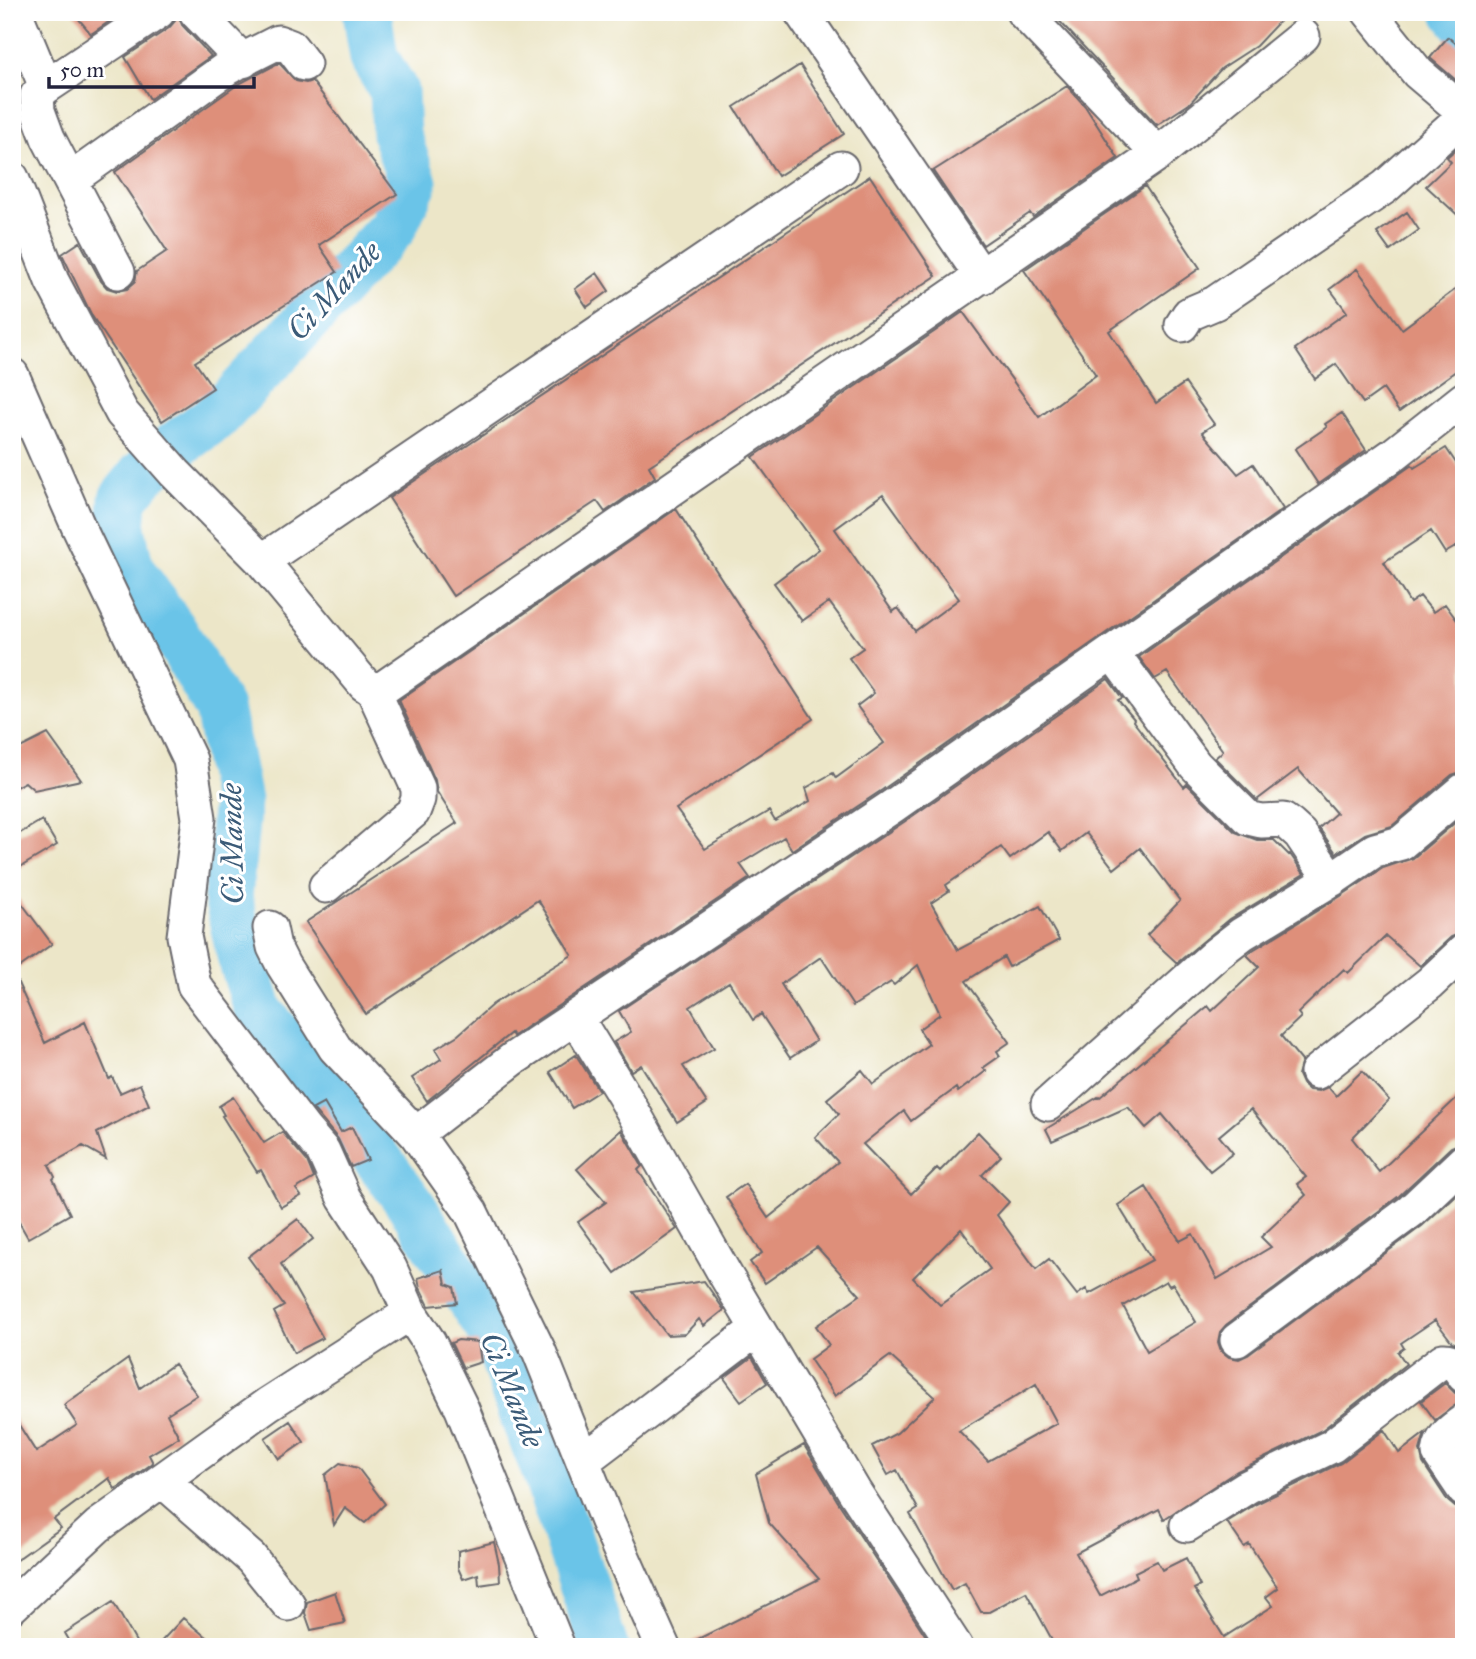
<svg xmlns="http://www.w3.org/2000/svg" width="1476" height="1659" font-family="'IM FELL Great Primer',serif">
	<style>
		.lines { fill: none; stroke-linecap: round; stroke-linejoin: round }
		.river { stroke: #6ac4e8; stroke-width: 49 }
		.building { fill: #de8f7a; fill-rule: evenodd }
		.minor-casing { stroke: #69676c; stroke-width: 37 }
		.minor { stroke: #fff; stroke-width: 33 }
		.labels { text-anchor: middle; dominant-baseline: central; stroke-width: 6; stroke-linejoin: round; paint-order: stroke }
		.water-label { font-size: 30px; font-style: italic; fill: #3b5b78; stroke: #fff }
	</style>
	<rect width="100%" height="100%" fill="#fff"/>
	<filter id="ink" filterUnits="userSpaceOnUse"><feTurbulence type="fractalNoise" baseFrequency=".0143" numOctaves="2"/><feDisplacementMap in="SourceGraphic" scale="14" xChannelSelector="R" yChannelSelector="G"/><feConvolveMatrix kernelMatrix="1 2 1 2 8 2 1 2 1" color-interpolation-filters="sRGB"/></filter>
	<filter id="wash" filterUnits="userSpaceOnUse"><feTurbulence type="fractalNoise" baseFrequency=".00686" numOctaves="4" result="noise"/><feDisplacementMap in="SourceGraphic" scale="28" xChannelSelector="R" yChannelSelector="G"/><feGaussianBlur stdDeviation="1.57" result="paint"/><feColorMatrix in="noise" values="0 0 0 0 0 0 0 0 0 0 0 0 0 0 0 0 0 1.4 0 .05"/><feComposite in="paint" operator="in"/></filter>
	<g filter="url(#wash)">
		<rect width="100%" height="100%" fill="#ece6c8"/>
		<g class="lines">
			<!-- river -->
			<path class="river" d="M367,12l7,46 20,33 2,43 17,49 -21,45 -39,43 -135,144 -46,33 -30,27 -19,24 -2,31 9,40 42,59 47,79 18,93 -9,96 13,58 18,57 83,98 67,92 91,142 20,63 24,59 60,181
				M1456,12l8,10"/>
		</g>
		<g id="blocks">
			<!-- building -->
			<path class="building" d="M73,12h50l-32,22z
				M177,12l5,13 29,31 -61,43 -25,-42 44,-29 6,-7z
				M1051,12h237l-32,34 -34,22 -33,36 -32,21z
				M1448,37l16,13v37l-34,-29z
				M279,63l17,18 10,2 6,-2 85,113 -78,51 18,27 -142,90 18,26 -51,33 -70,-105 -30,-62 18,-12 21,39 6,7 10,3 10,-2 8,-7 2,-11 30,-20 -52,-79 122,-87z
				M800,65l44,69 -66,42 -44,-69z
				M1067,86l18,20 33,52 -85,59 -3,-4 -47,32 -50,-74z
				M1464,142v79l-38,-35 25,-24 -4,-5z
				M870,176l66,100 -287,190 6,11 -50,35 -8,-11 -144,95 -64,-98z
				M1145,186l55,82 -91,63 47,72 29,-20 29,41 -12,8 36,42 15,-10 30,45 -401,281 -90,60 -8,-13 -44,27 10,14 -237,158 -2,-3 -84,68 -15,-23 29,-19 -6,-10 23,-14 35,-31 79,-49 -34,-55 -172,114 -60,-92 151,-99 -20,-31 -2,-12 -36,-80 277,-191 137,210 -137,90 29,40 64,-38 6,10 35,-20 -4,-13 27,-15 3,5 48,-35 -27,-37 17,-13 -25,-35 14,-10 -34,-46 -27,19 -28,-38 45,-34 -66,-92 210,-145 76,105 57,-42 -72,-105zM883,494l76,105 -44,32 -17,-23 -5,4 -58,-83z
				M1407,212l12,18 -29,21 -13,-18z
				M1357,269l45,60 62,-46v82l-65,47 -16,-23 -20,14 -27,-39 -21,15 -20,-30 52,-37 -17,-23z
				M597,273l12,18 -22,16 -12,-18z
				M1342,413l24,37 -48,34 -23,-35 32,-22 -2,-3z
				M1446,448l18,27v67l-19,11 -14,-22 -47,31 26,41 10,-7 13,16 12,-8 19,26v141l-12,4 -60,51 -27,8 -29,19 -17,-25 17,-15 -38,-44 -41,31 -42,-42 8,-7 -56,-79 -12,7 -16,-22 273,-192 2,3z
				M1108,679l14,19 -4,2 16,19 -1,2 51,66 3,-3 48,48 22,8h17l15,15 1,-1 14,20 -74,45 -53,44 -30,-28 33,-34 -40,-53 -26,21 -28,-36 -24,18 -14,-19 -38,27 -9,-12 -55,38 3,6 -18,12 27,47 82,-44 19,34 -50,27 -5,-10 -38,24 44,61 -13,9 3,5 -17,12 3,3 -28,21 -2,-4 -45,33 -7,-10 -41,33 48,50 26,-26 3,3 38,-39 23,24 -19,19 27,27 -12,13 39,54 13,-10 28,36 9,-6 3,5 63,-34 -34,-55 28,-18 34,54 13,-7 24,45 54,-32 -10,-10 45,-42 -9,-11 9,-7 -55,-68 -32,27 14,17 -23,18 -48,-57 -16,14 -18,-21 -76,34 -6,-12 52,-32 1,1 109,-92 4,5 47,-44 -12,-12 6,-5 88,-54 42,-28 30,-10 51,-43v117l-13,5 -31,29 -34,-30 -38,37 -4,-4 -17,16 -29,28 3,4 -20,19 21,25 -4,14 4,9 7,6 10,1 9,-4 8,9 26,-25 27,29 -37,38 27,34 85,-81v51l-13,5 -52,49 -173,129 -6,7 -2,10 3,9 8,6 10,2 9,-4 174,-129 42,-38v159l-12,-5 -17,-22 -34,23 3,5 -6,4 8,12 -84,66 -85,41 -73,48 -5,-10 -83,44 24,43 37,-19 -2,-5 22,-11 5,9 24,-12 14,28 -6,3 30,48 49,-31 -7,-9 12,-9 -29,-44 -5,3 -17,-25 29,-18 85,-41 43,-33 15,23 26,-20 -5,17 3,13 25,38 7,6 9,2v138h-408l-30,-55 -37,20h-8l-16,-29 -13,7 -42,-76 8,-5 -21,-39 -9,5 -16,-29 25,-13 38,-36 -45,-41 -55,40 -25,-37 19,-14 -13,-19 44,-31 -43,-48 -52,36 -15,-21 12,-9 -36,-56 19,-13 23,34 70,-56 -23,-25 24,-23 -12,-15 35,-29 11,14 56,-40 -10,-15 21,-15 -22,-49 -24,20 -3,-3 -38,24 -32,-49 -40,27 35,57 -26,17 -29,-44 -8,6 -24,-38 -39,25 24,41 -31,18 24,37 -30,19 -36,-57 -10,6 -17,-29 17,-10 -12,-21 285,-189zM961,1229l29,40 -50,36 -27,-27zM1166,1281l3,5 4,-2 23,38 -49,29 -24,-45zM1036,1384l21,39 -69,38 -29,-30z
				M48,734l33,46 -47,10 -9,-8 -13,7v-37z
				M42,820l15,25 -45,27v-34z
				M12,890l40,54 -39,28 32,71 40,-21 24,57 3,-2 8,16 20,-9 9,21 -52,28 9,26 -23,-13 -34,19 6,12 -2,2 17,35 -42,24 -16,-28z
				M576,1055l23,36 -27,17 -22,-36z
				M233,1097l31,46 18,-11 25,29 7,17 -18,11 5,7 -20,11 -20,-37 -4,2 -35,-56 2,-1 -5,-9z
				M324,1103l17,29 11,-5 16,33 -17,7 -13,-28 -25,-30z
				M621,1130l21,36 -4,4 39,59 -62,44 -37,-51 28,-20 -29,-33z
				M298,1219l15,20 -32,25 42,74 -29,15 -20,-41 10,-6 -36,-49z
				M443,1270l3,14 8,3 3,16 -28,3 -9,-18 -2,-10z
				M704,1281l20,29 -20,16 -5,-7 -14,15 -18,1 -33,-43z
				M458,1340l20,2 3,20 -18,6 -12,-25z
				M752,1357l15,26 -26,18 -17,-23z
				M128,1359l12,29 34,-24 23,31 -30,19 12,23 -30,18 4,8 -34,24 -4,2 -6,-11 -55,41 7,9 -49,35v-149l24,38 41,-27 -13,-20z
				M1445,1383l10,10 9,2v4l-29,21 -14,-19z
				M290,1421l14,21 -25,17 -14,-21z
				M804,1445l34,57 95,145h-251l137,-68 -50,-56 -13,-49z
				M340,1463l18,5 27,36 -20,19 -20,-15 -11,17 -9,-50z
				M494,1542l5,22 1,18 -21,3 -1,-11 -15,5 -5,-11v-17z
				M335,1592l10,31 -34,7 -6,-17 2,-11z
				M113,1602l26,45h-66l-8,-14z
				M183,1618l35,29h-62z"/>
		</g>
	</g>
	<g filter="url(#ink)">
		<use href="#blocks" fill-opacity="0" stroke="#69676c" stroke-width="2"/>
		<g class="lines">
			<!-- minor casing -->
			<g class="minor-casing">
				<path id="minor" d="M15,12l31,75 112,-75
					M196,12l47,49
					M801,12l181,265
					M1023,12l135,142
					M1369,12l49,61 46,39
					M46,87l-9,8 1,16 10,27 70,134
					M12,178l40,103 70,132 53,60 87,88 102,123 9,6 45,98v11l-5,13 -87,74
					M70,180l157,-112 51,-26 13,5 13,17
					M1182,325l7,-11 26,-11 170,-116 79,-71
					M12,375l66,151 112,234 9,58 -15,118 10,49 110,144 19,22 21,47 46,70 20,45 19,29 33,67 96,238
					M262,561l579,-393
					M373,690l10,-2 775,-534 145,-118
					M1331,880l44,-30 26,-7 63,-53
					M270,928l4,19 9,18 52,83 81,86 55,78 68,139 67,168 57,128
					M577,1019l46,75 103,182 128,215 102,156
					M1317,1072l113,-89 34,-32
					M1048,1104l168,-150 26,-20 89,-54 -31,-46 -10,-9 -7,-5 -22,1 -13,-3 -53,-53 -83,-113
					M416,1134l97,-75 380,-253 500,-351 71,-56
					M1237,1340l174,-129 53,-50
					M1464,1421c-13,9 -23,16 -25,32l25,37
					M583,1461l174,-132
					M162,1480l89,78 37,46
					M1187,1525l60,-38 85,-41 111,-86c11,-1 15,8 21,16
					M12,1606l86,-80 170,-122 142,-91"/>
			</g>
			<!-- minor -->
			<use href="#minor" class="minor"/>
		</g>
	</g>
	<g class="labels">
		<!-- water labels -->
		<g class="water-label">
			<text transform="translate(334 291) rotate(-47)">Ci Mande</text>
			<text transform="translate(232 844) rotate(-91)">Ci Mande</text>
			<text transform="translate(512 1390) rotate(68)">Ci Mande</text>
		</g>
	</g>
	<!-- margin -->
	<rect width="1476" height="1659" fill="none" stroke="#fff" stroke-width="42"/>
	<!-- scale -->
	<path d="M49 77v10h205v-10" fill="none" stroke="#22223b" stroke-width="3.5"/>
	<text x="60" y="77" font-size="21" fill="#22223b" stroke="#ffffff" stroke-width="5" paint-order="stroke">50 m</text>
</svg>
